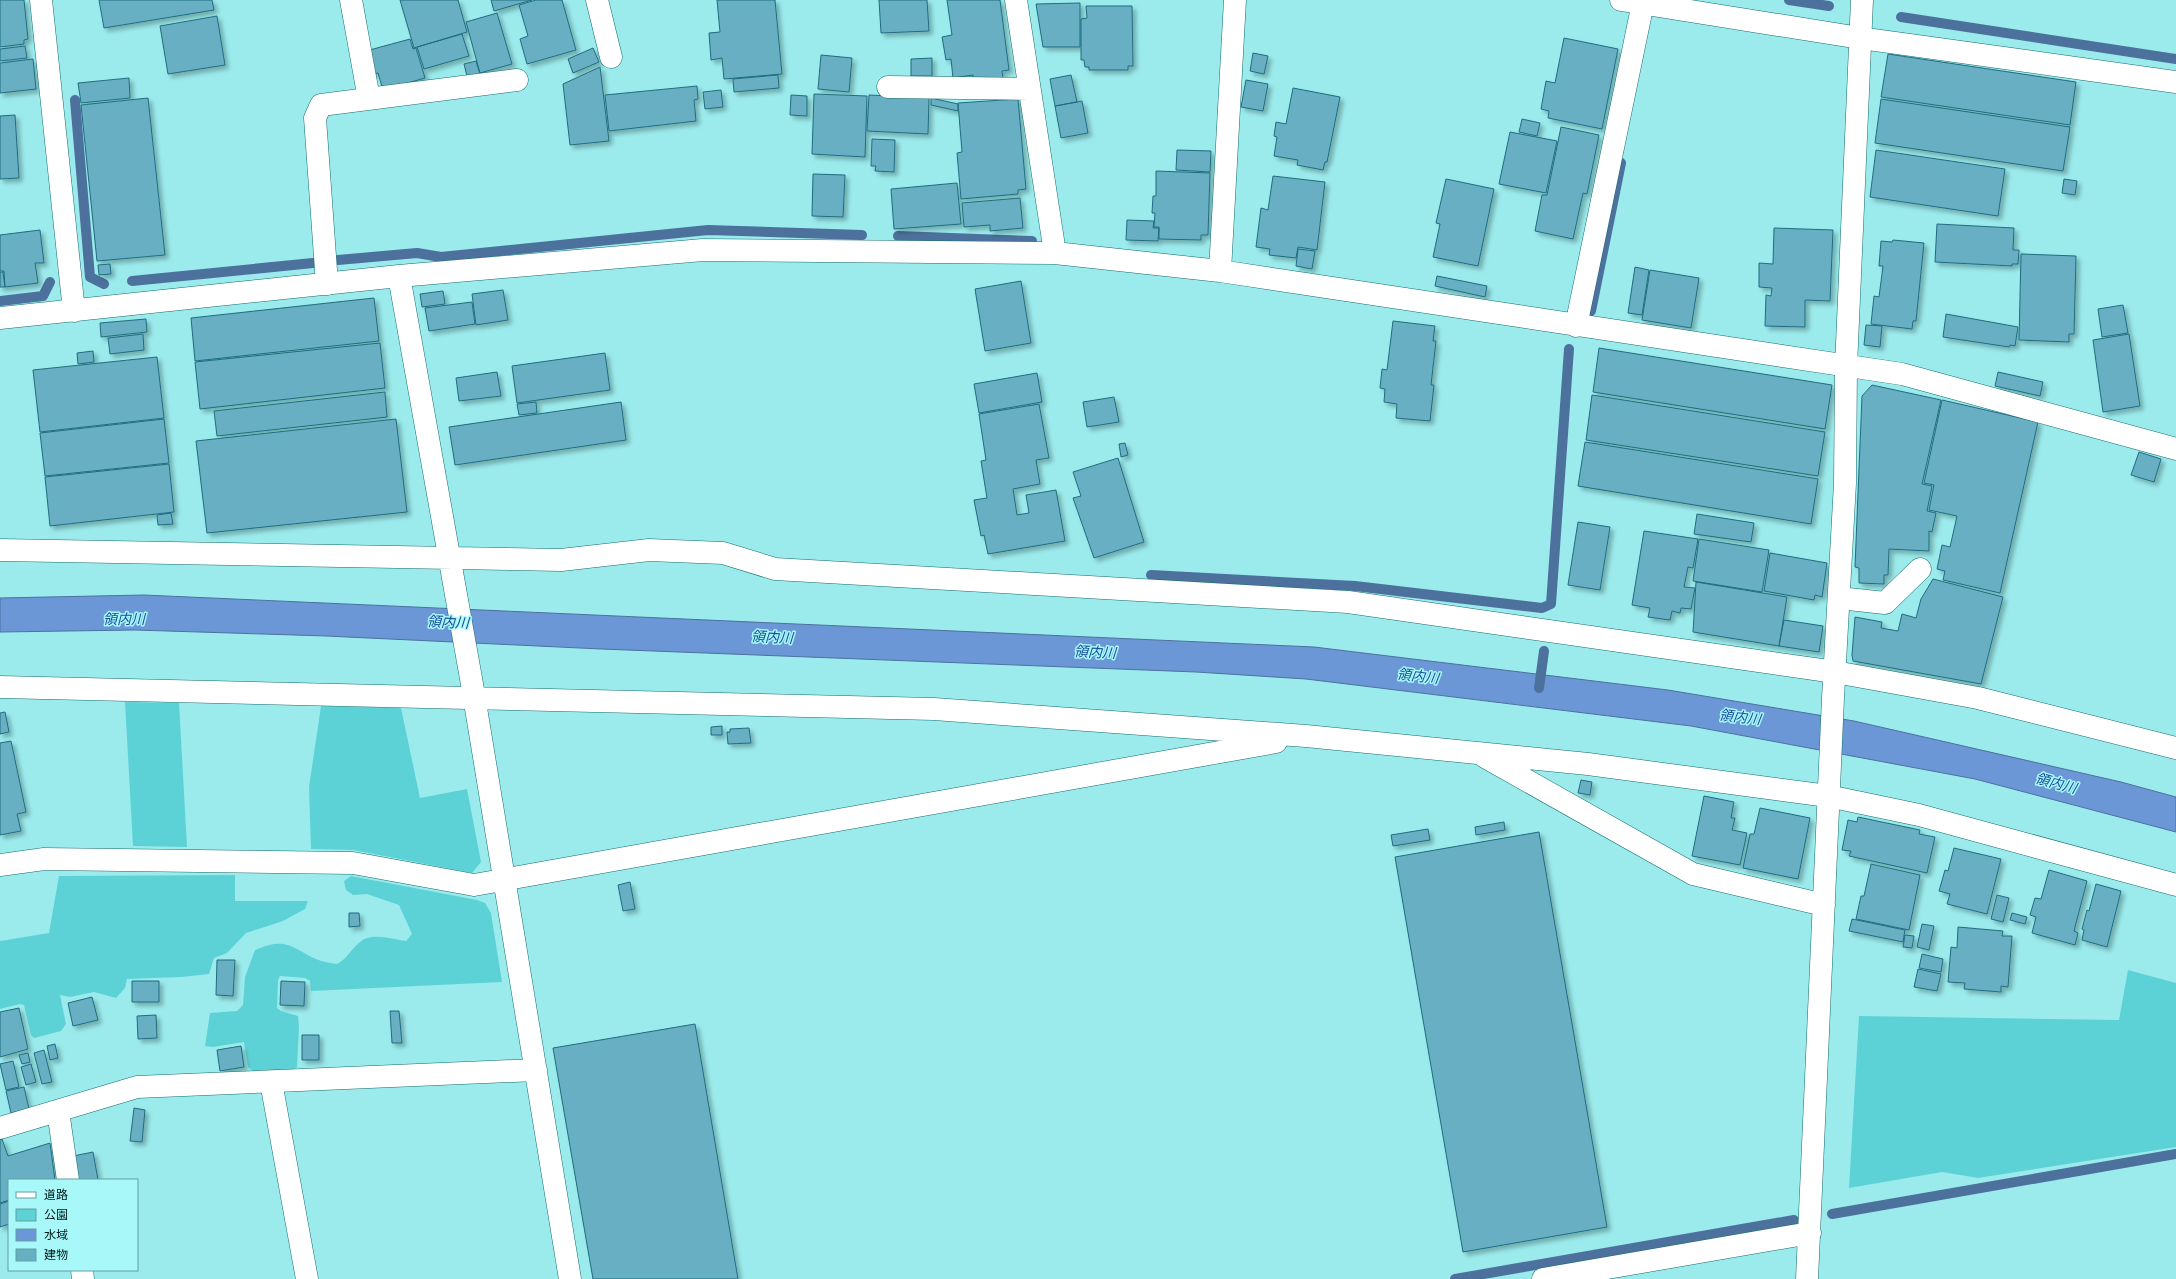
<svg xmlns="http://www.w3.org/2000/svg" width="2176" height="1279" font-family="Raleway,'Noto Sans JP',sans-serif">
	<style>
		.green { fill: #5dd2d6 }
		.water { fill: #6c97d6; stroke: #4c719d }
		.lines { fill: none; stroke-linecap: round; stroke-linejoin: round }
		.stream { stroke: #4c719d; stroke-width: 10 }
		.building { fill: #67afc3; stroke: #1f6d7f; filter: url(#shadow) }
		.minor-casing { stroke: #136d6f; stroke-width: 23 }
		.minor { stroke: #fff; stroke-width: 22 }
		.labels { text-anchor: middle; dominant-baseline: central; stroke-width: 3; stroke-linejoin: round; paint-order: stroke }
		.water-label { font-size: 14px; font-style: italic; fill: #164d98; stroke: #a8f8fa }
	</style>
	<defs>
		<filter id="shadow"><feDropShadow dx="3.5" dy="3.5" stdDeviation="2" flood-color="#0004"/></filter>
	</defs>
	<rect width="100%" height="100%" fill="#9bebed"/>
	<!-- green -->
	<path class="green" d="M125,702l54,1 8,144 -54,-1z
		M321,706l80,2 19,90 47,-9 14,73 -9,11 -119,-23 -42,-1 -2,-62z
		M235,875v26h73l-3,8 -22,12 -37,12 -19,20 -13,5 -5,16 -28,3 -54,2 -2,9 -9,10 -22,-6 -24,5 -10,-2 6,29 -5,7 -27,7 -3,-3 -7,-30 -4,-1 -20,5v-68l49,-8 10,-57z
		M351,876l126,24 8,3 6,10 11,69 -191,9 -1,-10 -5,-3 -25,-2 -2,4 -1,28 4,3 17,5 1,11 -2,40 -5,4 -38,1 -6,-5 -4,-25 -31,5 -8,-1 5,-33 27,-2 6,-6 2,-28 10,-27c31,-13 34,-4 61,9 7,3 14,4 21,5 10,-5 14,-15 23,-22 12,-10 31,-3 46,-1l6,-7 -13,-29 -32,-11 -14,1 -7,-5 -2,-9z
		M2128,970l48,13v164l-198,31 -36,-6 -93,16 10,-172 260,4z"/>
	<!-- water -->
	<path class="water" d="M144,595l1170,52 354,43 186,31 267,61 55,15v35l-201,-53 -284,-53 -385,-47 -110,-7 -595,-23 -275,-13 -191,-6 -135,2v-34z"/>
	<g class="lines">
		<!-- stream -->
		<path class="stream" d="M1789,0l40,6
			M1901,17l275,42
			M75,100l15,177 14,7
			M898,236l134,5
			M338,260l79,-7 24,4 267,-27 154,5
			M132,281l181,-18
			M0,301l43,-5 7,-14
			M1591,311l30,-148
			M1151,575l204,11 187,22 9,-4 18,-255
			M1539,688l5,-37
			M1832,1214l344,-60
			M1455,1279l339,-59"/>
	</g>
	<!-- building -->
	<path class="building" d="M0,0h24l4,39 -4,1v4l-24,3z
		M99,0h113l2,10 -110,18z
		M400,0h58l9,32 -53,16z
		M491,0h41l-38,11z
		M536,0h26l14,50 -49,14 -7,-25 8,-3 -9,-31z
		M717,0h58l7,74 -58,5 -2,-21 -11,2 -2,-27 11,-1z
		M879,0h48l2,31 -48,2z
		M947,0h53l9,70 -7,1 1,7 -30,2v-5l-20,3 -2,-19 -5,1 -4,-23 10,-2z
		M1080,3v44h-37l-7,-43z
		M1086,6h46l1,60h-5v4h-39v-3h-4l-1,-7h-3v-41l6,-1z
		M497,13l15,51 -32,9 -14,-51z
		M217,16l8,49 -57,9 -8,-48z
		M462,34l7,22 -45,13 -7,-22z
		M1564,38l54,11 -16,80 -54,-11 1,-7 -8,-2 5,-28 9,2z
		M410,39l3,10 3,-1 9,30 -42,12 -5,-17 -5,1 -7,-23z
		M25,46l2,12 -27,3v-12z
		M593,48l6,14 -26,11 -5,-14z
		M1253,53l15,3 -4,18 -14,-3z
		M1888,54l188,28 -6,43 -189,-28z
		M821,55l31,3 -3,34 -31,-3z
		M932,58v18h-21v-17z
		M33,59l3,30 -36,4v-30z
		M476,61l5,16 -13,3 -4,-16z
		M600,67l9,74 -39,4 -7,-61z
		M778,75l1,13 -45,4 -1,-13z
		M1071,75l6,27 -22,4 -5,-27z
		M129,78l1,20 -49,5 -3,-20z
		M1246,80l22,4 -5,27 -22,-4z
		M697,86l1,13 -4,1 2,21 -87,10 -4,-36z
		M1293,88l47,9 -13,65h-2l-2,8 -26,-5 1,-5 -24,-4 3,-19 -3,-1 2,-14 10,2z
		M721,90l2,17 -18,2 -2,-17z
		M814,94l53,2 -2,61 -53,-3z
		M791,95l16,1v20l-17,-1z
		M869,95l60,3 -1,36 -61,-3z
		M148,98l17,157 -68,6 -16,-156z
		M931,98l27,6v7l-27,-6z
		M1018,99l8,90 -8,1v4l-57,5 -4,-46 5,-1 -4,-49z
		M1881,99l189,28 -7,44 -188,-28z
		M1082,101l6,32 -27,5 -6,-32z
		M15,115l4,63 -19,1v-63z
		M1522,119l18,4 -3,13 -18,-4z
		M1561,127l38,8 -12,59 -4,-1 -10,46 -38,-8 7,-36h5z
		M1510,132l47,9 -11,52 -47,-9z
		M872,139l23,1 -1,32 -19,-1 1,-5h-5z
		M1177,150l34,1 -1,21 -34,-2z
		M1876,150l129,19 -7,47 -128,-19z
		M1156,171l54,2 -2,62h-7v5l-42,-1v-12h-5l1,-14h-3l1,-17h3z
		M813,174l32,1 -2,42 -31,-1z
		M1273,176l52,6 -8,68 -19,-3 -2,11 -27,-3 1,-6 -14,-2 5,-39 7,2z
		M1446,179l48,10 -16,77 -45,-9 7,-33 -4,-1z
		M2064,179l13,2 -2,14 -13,-2z
		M957,183l4,41 -67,5 -3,-40z
		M1020,198l3,30 -33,3v-6l-26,2 -2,-24z
		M1127,220l27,1 -1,7h6l-1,13 -32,-1z
		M1937,224l77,4 -1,22h6l-1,14h-6v2l-77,-4z
		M1774,228l59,2 -3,71 -25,-1v27l-40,-1 1,-31 5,1 1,-8 -13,-1v-24l14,1z
		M40,230l4,33h-9l3,20 -33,4 -1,-16h-4v-36z
		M1893,240l31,3 -8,78h-3l-1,8 -41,-5 3,-28 5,1 4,-31h-4l2,-25 11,1z
		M1298,249l17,2 -3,18 -16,-3z
		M2021,254l55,2 -2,78h-5v8l-50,-2z
		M110,264l1,10 -12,1 -1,-10z
		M1635,267l14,3 -7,45 -14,-2z
		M1650,270l49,8 -8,50 -49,-8z
		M0,272h3l2,15h-5z
		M1437,276l50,10 -2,11 -50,-11z
		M1021,281l10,62 -46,8 -10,-62z
		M503,290l5,30 -32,5 -4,-31z
		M443,291l2,13 -23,3 -2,-13z
		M374,298l5,43 -184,20 -4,-43z
		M472,302l3,22 -46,7 -4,-23z
		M2123,305l5,28 -26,4 -4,-28z
		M1946,314l72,13 -3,19 -5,-1 -1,2 -66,-10z
		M146,319l1,13 -46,5 -1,-14z
		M1393,321l42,5 -2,15h3l-5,44h3l-4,36 -34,-3 1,-14 -13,-2 1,-13 -5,-1 2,-19 5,1z
		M1866,325l16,1 -2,21 -16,-2z
		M143,334l1,16 -34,4 -2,-16z
		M2129,334l11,72 -37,6 -10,-72z
		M380,343l5,45 -185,21 -5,-47z
		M1599,348l233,37 -7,44 -232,-37z
		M93,351l1,11 -16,2 -1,-11z
		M605,353l5,37 -93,13 -5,-37z
		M157,357l7,61 -124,14 -7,-62z
		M497,372l4,24 -42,5 -3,-23z
		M1998,372l45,10 -3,14 -45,-10z
		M1037,373l5,29 -63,11 -5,-29z
		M1872,385l69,15 -19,84 10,2 -5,25 9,2 -4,19 -3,-1v20l-40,-2 -1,26h-4v9l-25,-1v-15l-4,-1 7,-171z
		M385,392l2,25 -170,19 -3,-25z
		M1592,395l233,37 -7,44 -232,-36z
		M1114,397l5,25 -32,5 -4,-25z
		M1942,400l96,22 -38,171 -57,-13 2,-9 -8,-2 5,-24 8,2 7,-31 -28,-6 5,-25 -10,-2z
		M536,402l1,11 -18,2 -2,-11z
		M621,402l5,38 -171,25 -6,-38z
		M1039,404l10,54 -13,2 4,24 -27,5 4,26 12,-2 -3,-18 30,-5 9,51 -77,13 -4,-19 -3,1 -7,-36 13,-2 -6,-37 5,-1 -7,-46z
		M164,419l5,44 -124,13 -5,-43z
		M396,419l11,93 -200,21 -11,-92z
		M1585,442l233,37 -7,45 -233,-38z
		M1125,443l3,12 -7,2 -2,-13z
		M2139,452l22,7 -7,23 -23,-7z
		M1118,458l26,84 -50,16 -21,-60 8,-2 -8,-24z
		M169,464l5,48 -124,14 -5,-49z
		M171,513l2,11 -15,1 -1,-10z
		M1697,514l57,9 -3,19 -57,-8z
		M1578,522l32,5 -10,63 -32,-5z
		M1644,531l54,8 -5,29 -5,-1 -4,20 11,1 -4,21 -10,-1 -1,5 -8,-2 -2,9 -22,-3 2,-9 -18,-3z
		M1699,539l70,11 -7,42 -69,-11z
		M1770,553l57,10 -5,34 -7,-2 -1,5 -50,-9z
		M1933,579l70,18 -22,87 -128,-23 -1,-6 3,-38 27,5 -1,6 17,3 4,-17 14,4 5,-19z
		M1696,582l91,15 -8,49 -86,-14z
		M1784,620l39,6 -4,26 -40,-6z
		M5,712l4,20 -9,2v-21z
		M722,726v9h-11v-8z
		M749,728l2,15 -23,1 -1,-12h3v-3z
		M11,741l15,71 -9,2 4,17 -21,4v-92z
		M1581,780l11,2 -2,13 -12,-2z
		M1704,796l30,6 -3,16h4l-3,12 15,3 -7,32 -48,-9z
		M1760,808l50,10 -12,61 -55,-11 7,-34h4z
		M1858,817l62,13 -1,4 16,3 -8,36 -78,-17 2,-5 -9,-1 6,-30 9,2z
		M1504,822l1,8 -29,5 -1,-8z
		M1428,829l2,11 -37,6 -2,-11z
		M1539,832l68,395 -144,25 -68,-395z
		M1954,848l47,11 -14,55 -40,-10 3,-10 -11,-3 6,-21 3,1z
		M1871,864l49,11 -11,55 -53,-11 5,-23h3z
		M2049,870l38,11 -13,50 4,2 -3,12 -43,-12 4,-16 -6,-2 5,-17 6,1z
		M630,882l5,27 -12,2 -5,-26z
		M2096,884l25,7 -14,56 -25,-7 2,-10 -2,-1 5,-19 2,1z
		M1997,895l12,3 -6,24 -12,-3z
		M349,913h10l1,13 -11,1z
		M2012,913l15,4 -2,7 -15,-4z
		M1852,919l53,11 -2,12 -54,-11z
		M1922,924l12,2 -5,24 -12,-3z
		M1958,927l45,4 -1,5h10l-4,51 -7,-1v6l-37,-3 1,-6 -17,-1 3,-35 6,1z
		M1905,935l9,1 -2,12 -9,-1z
		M1922,954l21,5 -2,13 -22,-4z
		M217,960h18l-2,36 -17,-1z
		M1918,969l23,5 -4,17 -23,-4z
		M132,981h27v21h-27z
		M281,981l24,1 -1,24 -24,-1z
		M92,997l6,23 -25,6 -5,-23z
		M19,1008l9,41 -28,8v-45z
		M390,1011h9l3,32h-10z
		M156,1015l1,23 -19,1 -1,-23z
		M695,1024l43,255h-145l-40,-231z
		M302,1035h17v25h-17z
		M55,1044l3,14 -8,2 -3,-14z
		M241,1046l3,21 -24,4 -3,-21z
		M44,1050l8,32 -10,2 -8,-31z
		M28,1053l2,9 -8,2 -3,-9z
		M13,1061l6,26 -13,3 -6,-26z
		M31,1064l5,18 -10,3 -5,-18z
		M24,1087l5,22 -18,4 -5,-22z
		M134,1108l11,2 -3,32 -12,-1z
		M0,1139h2l6,17 42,-13 5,37h-46v20l-9,3z
		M93,1152l5,28h-21l-4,-24z
		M9,1201v23l-9,3v-23z"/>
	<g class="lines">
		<!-- minor casing -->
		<g class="minor-casing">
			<path id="minor" d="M41,0l33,311
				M351,0l18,99
				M597,0l14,57
				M1016,0l39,253
				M1621,0l239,38 316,44
				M888,87l141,2
				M1220,271l15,-271
				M399,276l73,408 98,595
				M327,284l-12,-166 6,-13 196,-25
				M0,318l399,-42 304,-26 352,3 165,18 682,103 274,75
				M1576,326l67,-323
				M0,550l561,10 88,-10 74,3 52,16 573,33 487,70 143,26 198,50
				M1839,598l46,5 35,-34
				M0,687l934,22 372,27 282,28 240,32 91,19 257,70
				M1485,757l208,117 131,31
				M0,865l44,-6 309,4 121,22 802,-143
				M271,1082l36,197
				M58,1111l10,69
				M0,1128l137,-41 399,-17
				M82,1270l1,9
				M1543,1279l267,-46
				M1807,1279l26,-581 12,-215 1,-116 16,-367"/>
		</g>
		<!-- minor -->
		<use href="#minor" class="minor"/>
	</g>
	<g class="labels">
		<!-- water labels -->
		<g class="water-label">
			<text x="124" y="619">領内川</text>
			<text transform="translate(448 622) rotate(3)">領内川</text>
			<text transform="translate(772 637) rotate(3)">領内川</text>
			<text transform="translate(1095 652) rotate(3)">領内川</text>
			<text transform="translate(1418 676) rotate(7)">領内川</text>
			<text transform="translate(1740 717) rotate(7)">領内川</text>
			<text transform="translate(2056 783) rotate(15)">領内川</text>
		</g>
	</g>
	<!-- legend -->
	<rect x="8" y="1179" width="130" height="92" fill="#a8f8fa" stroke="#659ea0"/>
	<rect x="16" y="1192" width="20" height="6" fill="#ffffff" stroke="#659ea0"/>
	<text x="44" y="1199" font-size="12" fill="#001718">道路</text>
	<rect x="16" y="1209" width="20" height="12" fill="#5dd2d6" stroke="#659ea0"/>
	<text x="44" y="1219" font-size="12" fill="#001718">公園</text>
	<rect x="16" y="1229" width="20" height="12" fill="#6c97d6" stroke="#659ea0"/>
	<text x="44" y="1239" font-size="12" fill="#001718">水域</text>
	<rect x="16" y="1249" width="20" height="12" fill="#67afc3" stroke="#659ea0"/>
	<text x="44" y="1259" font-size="12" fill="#001718">建物</text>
</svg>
